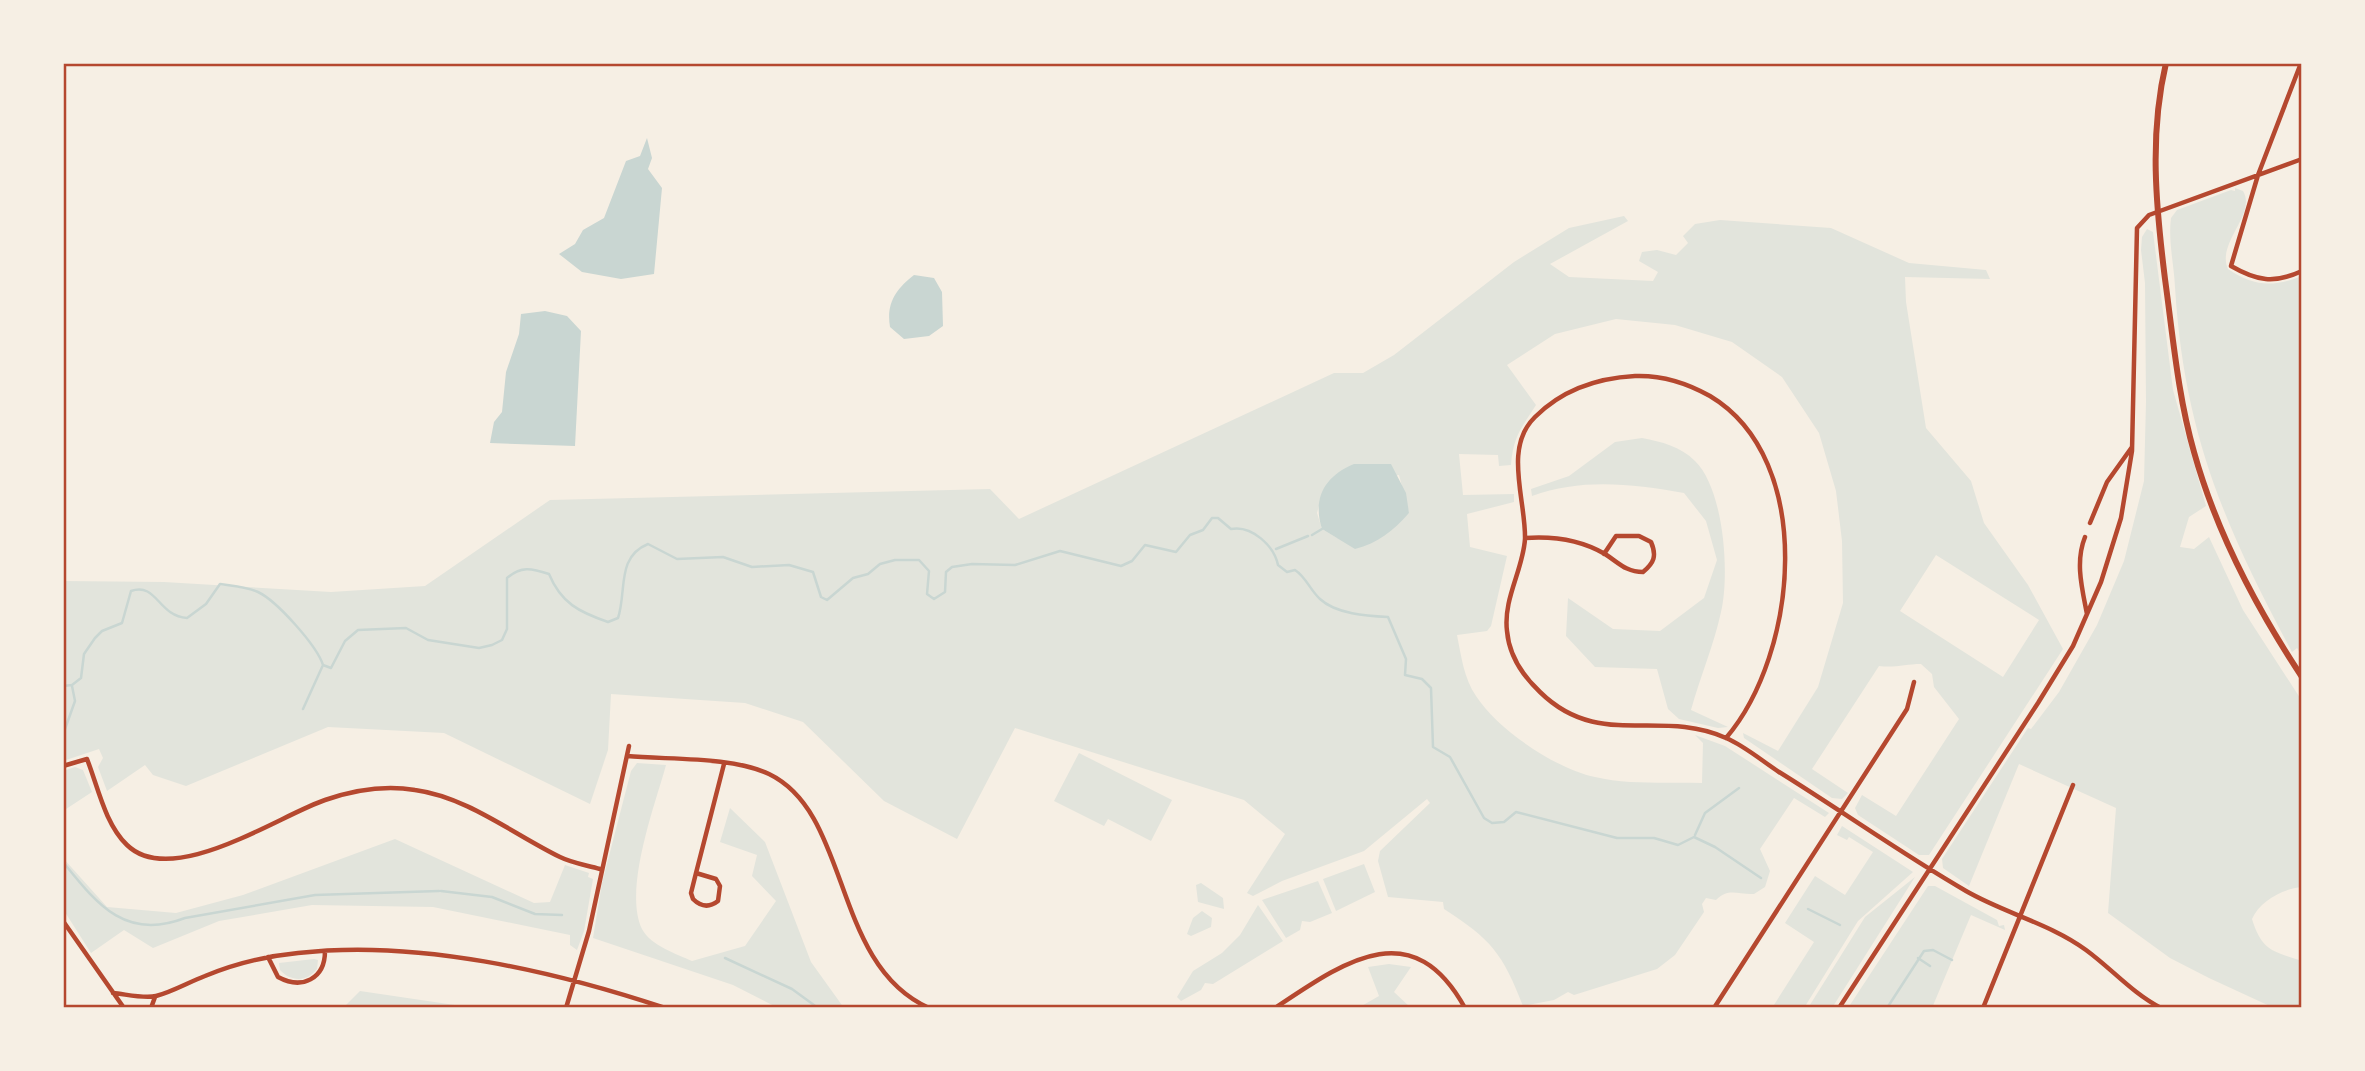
<svg xmlns="http://www.w3.org/2000/svg" width="2365" height="1071" font-family="Quicksand,sans-serif">
	<style>
		.green { fill: #e2e4dc; fill-rule: evenodd }
		.water { fill: #c9d6d2 }
		.lines { fill: none; stroke-linecap: round; stroke-linejoin: round }
		.stream { stroke: #c9d6d2; stroke-width: 2.5 }
		.minor { stroke: #b5482f; stroke-width: 4.5 }
		.tertiary { stroke: #b5482f; stroke-width: 6 }
		.neatline { fill: none; stroke: #b5482f; stroke-width: 2.5 }
	</style>
	<rect width="100%" height="100%" fill="#f6efe4"/>
	<!-- green -->
	<path class="green" d="M2235,188l8,3c14,23 -27,52 -15,78 26,18 46,18 74,7v380l-5,-8 -5,4c-68,-127 -108,-219 -117,-365 -1,-22 -7,-47 -4,-69l6,-8 54,-20 4,1z
		M1624,216l4,5 -78,43 19,13 84,4 5,-9 -19,-11 3,-9 15,-2 19,5 12,-12 -5,-7 12,-12 25,-4 111,8 78,35 77,7 4,9 -85,-2 1,25 20,126 45,53 13,42 44,62 35,64 -134,206h-10l-61,-40 -3,-7 7,-13 34,21 63,-97 -25,-32 -2,-13 -11,-10c-15,0 -26,4 -42,2l-67,103 36,24 -6,6 -10,-1 -88,-60 -1,-5 35,18 40,-64 25,-84 -1,-62 -6,-50 -17,-58 -37,-56 -50,-35 -57,-17 -59,-6 -61,15 -48,31 29,40c-13,21 -23,30 -25,60l-12,1 -1,-11 -39,-1 4,41 51,-1v8l-47,12 3,33 37,9 -16,70 -4,5 -30,4c4,20 7,44 19,61 22,34 80,73 119,81 34,8 72,5 107,6l1,-40 -8,-8 30,11 104,67 -4,4 -31,-19 -34,51 10,22 -5,16 -11,7c-16,1 -25,-7 -38,6l-10,-2 -4,6 2,8 -29,43 -18,14 -83,26 -6,-3 -14,8 -31,6c-20,-52 -32,-67 -79,-97l-1,-7 -55,-5 -10,-36 2,-10 50,-48 -3,-4 -63,52 -82,30 -29,15 -6,-3 38,-59 -41,-34 -229,-72 -58,111 -73,-38 -81,-79 -58,-19 -134,-9 -3,56 -18,54 -146,-71 -116,-6 -142,59 -33,-11 -8,-10 -38,26 -9,-24 5,-9 -4,-9 -36,12v-180l101,1 167,10 94,-6 125,-86 440,-11 29,30 315,-146h29l31,-18 120,-93 55,-34zM1399,475l10,38 -72,25 -15,-9 -5,-16 6,-22zM1936,555l103,65 -36,57 -103,-66z
		M2147,229l6,3 20,158 33,116 -17,11 -9,30 14,2 15,-12 34,73 59,91v186c-20,2 -42,14 -50,32 10,32 20,32 50,42v47h-28l-65,-30 -39,-20 -62,-45 8,-105 -97,-44 -50,122 -26,-18 -1,-9 86,-131 3,1 28,-37 38,-67 27,-64 20,-80 2,-79 -1,-119 -4,-33 1,-13z
		M1642,438c20,4 38,8 53,23 29,28 35,113 26,151 -7,33 -21,65 -30,98l37,17 -10,1 -39,-9 -11,-10 -11,-40 -62,-2 -29,-31 2,-38 45,31 47,2 44,-33 13,-38 -11,-39 -22,-28c-52,-9 -102,-15 -152,3l-1,-7 38,-13 46,-34z
		M1079,753l93,47 -21,41 -43,-22 -4,7 -50,-25z
		M637,763l29,2c-11,40 -43,125 -24,164 9,17 35,25 50,32l53,-15 31,-45 -24,-25 5,-21 -37,-13 10,-34 35,34 46,120 33,46h-66l-45,-23 -140,-47 9,-55 29,-112z
		M75,767l8,3 9,22 -29,19v-40z
		M1842,826l71,46 -55,49 -54,87h-32l42,-66 -29,-19 30,-47 30,19 28,-43 -24,-15 -2,3 -10,-5z
		M395,839l139,64 16,-1 15,-37 24,8 -1,4 5,2 -9,52 -7,19 -7,-5v-10l-137,-28 -121,-2 -93,16 -66,27 -29,-18 -33,23 -28,-44v-51l44,49 69,6 67,-18z
		M1364,864l11,28 -39,19 -13,-32z
		M1915,877l-83,131h-24l57,-91z
		M1318,881l14,32 -22,9 -8,-1 -2,9 -14,8 -24,-38z
		M1201,883l22,15 1,11 -26,-7 -2,-17z
		M1928,886h7l62,34 2,6 5,-1 1,5 -34,-15 -39,93h-84z
		M1258,905l25,36 -70,43 -8,-1 -4,7 -20,11 -4,-4 16,-26 29,-18 18,-18z
		M1202,911l10,7 -1,9 -20,9 -4,-2 6,-16z
		M314,959l4,1 -1,9c-10,13 -26,13 -37,1l-1,-7z
		M1389,964l22,3 -17,25 17,16h-53l21,-12 -11,-29z
		M360,991l115,17h-132z"/>
	<!-- water -->
	<path class="water" d="M647,138l5,20 -4,11 14,19 -8,86 -33,5 -39,-7 -23,-18 16,-10 8,-14 21,-12 22,-57 14,-5z
		M914,275l20,3 8,14 1,34 -14,10 -25,3 -14,-12c-4,-24 6,-38 24,-52z
		M545,311l22,5 14,15 -6,115 -85,-3 4,-21 8,-10 4,-40 13,-38 2,-20z
		M1354,464h37l15,29 3,20c-16,18 -31,30 -54,36l-33,-20c-10,-31 3,-53 32,-65z"/>
	<g class="lines">
		<!-- stream -->
		<path class="stream" d="M1312,535l10,-6
			M1276,549l32,-13
			M63,686l9,-1 9,-7 3,-24 11,-16 7,-7 20,-8 9,-32c26,-9 27,25 56,27l19,-14 14,-20c12,2 27,3 38,8 19,9 59,54 65,73l8,3 14,-27 13,-11 48,-2 22,12 51,8 13,-3 10,-5 5,-11v-51c14,-12 24,-10 42,-4 12,29 30,38 59,48l10,-4c9,-27 -2,-61 30,-74l29,15 46,-2 29,10 37,-2 24,7 8,25 6,3 26,-22 15,-4 12,-10 15,-4h24l10,11 -2,23 7,5 11,-7 1,-20 6,-5 20,-3 43,1 45,-14 61,15 11,-5 13,-16 31,7 14,-17 13,-5 9,-12h6l13,11c21,-4 43,17 47,36l9,7 8,-2c11,7 15,20 25,29 16,15 47,17 68,18l18,42 -1,16 17,4 9,9 2,59 17,10 34,61 8,5 12,-1 12,-10 101,26h37l24,7 16,-8 21,10 46,31
			M303,709l20,-44
			M65,729l10,-28 -3,-15
			M1695,835l10,-22 34,-25
			M63,862c34,42 62,79 122,56l130,-23 124,-4
			M441,891l51,6 43,17 27,1
			M1808,909l32,16
			M725,958l67,31 26,19
			M1918,958l12,8
			M1887,1008l37,-57 9,-1 19,10"/>
		<!-- minor -->
		<path class="minor" d="M2301,63l-43,112 -27,91c26,15 43,18 71,5
			M2090,523l17,-41 25,-35
			M2085,537c-10,25 -3,51 2,77
			M1525,538c27,-2 56,2 80,16 14,9 21,18 38,18 11,-9 14,-16 8,-30l-12,-6h-23l-12,18
			M1726,738c72,-84 91,-278 -16,-342 -23,-13 -48,-21 -75,-20 -37,2 -73,14 -100,41 -32,31 -9,83 -10,122 -2,31 -22,60 -18,92 2,24 16,45 33,61 59,58 119,16 186,46 19,8 36,23 53,34 63,39 123,82 187,119 38,22 85,33 120,59 26,19 46,43 75,58
			M627,756c41,4 104,0 142,18 83,40 62,190 160,234
			M63,766l24,-7c11,28 18,65 40,86 45,44 151,-29 198,-45 29,-10 60,-15 90,-10 52,7 98,44 145,67 12,6 26,8 40,12
			M696,873l28,-109
			M696,873l20,6 4,7 -2,15c-9,7 -17,6 -25,-2l-2,-6z
			M63,921l61,87
			M268,957l10,20c24,13 47,2 47,-26
			M113,993c12,1 31,6 43,3 16,-4 33,-14 49,-20 29,-12 62,-20 93,-23 118,-14 256,18 367,55
			M151,1008l4,-11
			M566,1008l23,-77 40,-185
			M1275,1008c69,-46 137,-96 190,0
			M1714,1008l193,-299 7,-27
			M1839,1008l199,-305 35,-57 28,-64 20,-64 11,-67 5,-223 12,-13 153,-56
			M1983,1008l90,-223"/>
		<!-- tertiary -->
		<path class="tertiary" d="M2166,63c-17,72 -10,144 -1,216 8,58 13,117 29,173 22,79 63,157 108,225"/>
	</g>
	<!-- border -->
	<rect width="2365" height="1071" fill="none" stroke="#f6efe4" stroke-width="130"/>
	<rect x="65" y="65" width="2235" height="941" class="neatline"/>
</svg>
